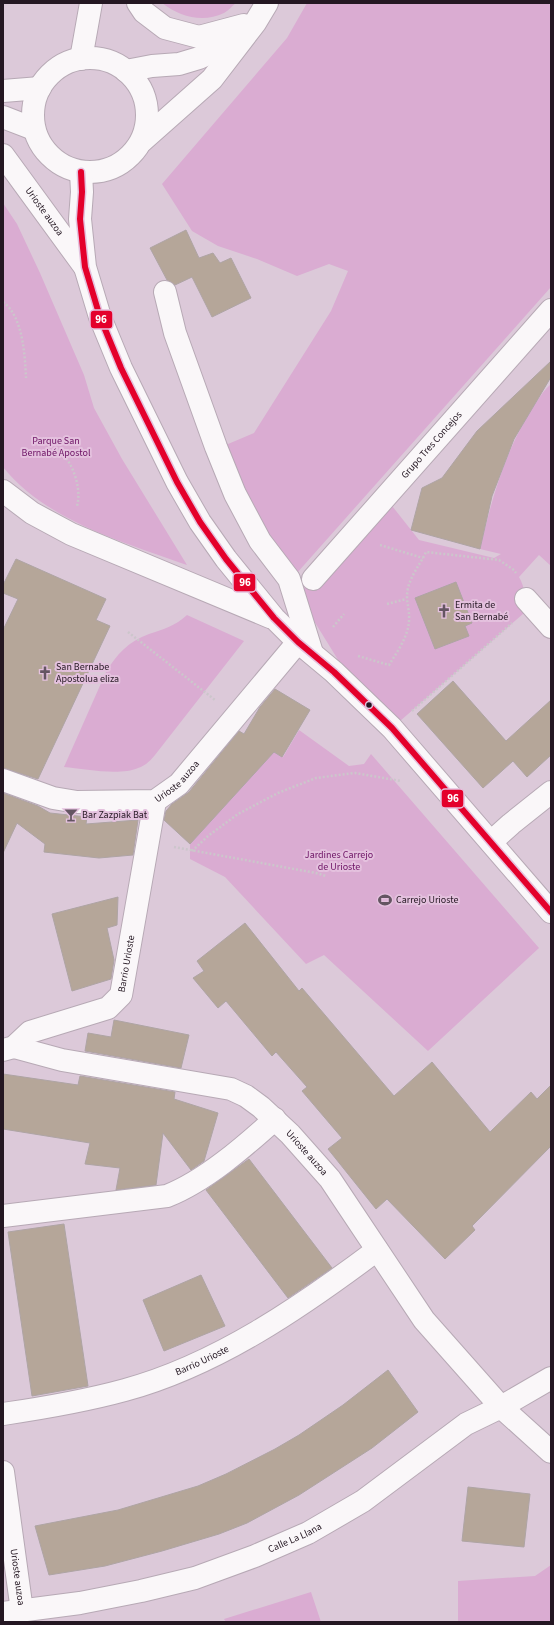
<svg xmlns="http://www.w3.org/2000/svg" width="554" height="1625" font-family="'Source Sans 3',sans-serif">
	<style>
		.green { fill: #daacd2 }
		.building { fill: #b5a699; stroke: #aea4a4 }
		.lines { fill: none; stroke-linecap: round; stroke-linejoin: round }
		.minor-casing { stroke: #b7a9b5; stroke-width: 24 }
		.path { stroke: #ccc6cb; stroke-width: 2.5; stroke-dasharray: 2 2; stroke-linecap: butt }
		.minor { stroke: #faf7f9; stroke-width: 22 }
		.bus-1-casing { stroke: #e4c1de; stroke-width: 9 }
		.bus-1 { stroke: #e4002b; stroke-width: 6 }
		.bus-dot { fill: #241722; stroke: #e4c1de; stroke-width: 1.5 }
		.labels { text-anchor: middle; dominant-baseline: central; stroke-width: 4; stroke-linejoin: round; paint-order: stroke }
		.street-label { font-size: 10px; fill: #241722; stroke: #e4c1de }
		.park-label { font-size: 10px; fill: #6c1264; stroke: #e4c1de }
		.poi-label { font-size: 10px; fill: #241722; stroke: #e4c1de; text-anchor: start }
		.line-badge { stroke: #e4c1de; stroke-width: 1.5 }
		.badge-label { font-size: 11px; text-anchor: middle; font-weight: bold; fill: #fff }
	</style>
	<rect width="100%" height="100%" fill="#dcc9d9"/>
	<!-- green -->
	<path class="green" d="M162,3h74c-4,3 -8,8 -12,10 -21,10 -44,4 -62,-10z
		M307,3h242l2,5v279l-254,286 -24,-23 -52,-103 33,-14 77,-122 17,-40 -19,-7 -32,12 -40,-17 -39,-13 -26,-15 -30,-47 125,-146z
		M3,203l14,21 23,49 44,102 10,33 28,51 65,106c-62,-22 -142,-45 -184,-98z
		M551,384v182l-12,-11 -20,22c6,10 5,20 13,29l-140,122 -52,-65 -42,-68 87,-98 34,43 75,18 7,-4 -21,-5c11,-46 22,-89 46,-130 8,-13 14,-25 25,-35z
		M187,615l57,26 -89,114c-5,6 -10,11 -17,13 -18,8 -54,1 -74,-1l42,-95c10,-17 23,-31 43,-38 15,-5 26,-8 38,-19z
		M299,730l50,36 15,-2 7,-10 168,194 -111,103 -104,-96 -18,9 -81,-87 -35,-18v-15l82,-93 11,6z
		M551,1565v57h-93v-41l77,-5z
		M311,1592l10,30h-95l-2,-3z"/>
	<!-- building -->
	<path class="building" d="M186,230l13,28 14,-5 7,10 11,-5 20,40 -39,19 -20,-40 -17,8 -8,-5 -17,-32z
		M551,361v16l-37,62 -22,57 -12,53 -69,-19 11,-42 20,-10 35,-47z
		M16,559l90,40 -10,21 14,6 -72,153 -35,-11v-138l15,-31 -15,-6v-8z
		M456,582l16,41 -7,3 4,10 -34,13 -20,-51z
		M453,681l53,60 45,-41v55l-24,22 -14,-16 -30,27 -66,-74z
		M275,689l35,21 -28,47 -8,-5 -84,92 -26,-24 2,-9 6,-7 17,-12 50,-61 5,3 16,-27z
		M3,793l35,13 12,7 37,4 -1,7 52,-4 -5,35 -34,3 -55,-6 1,-8 -28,-21 -14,30z
		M118,897l-1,28 -10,3 7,32 -3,19 -39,12 -20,-77z
		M245,923l54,68 3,-3 92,108 38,-34 58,70 41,-40 6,7 14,-14v61l-79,80 3,4 -30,29 -58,-60 -11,10 -48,-60 14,-11 -40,-47 5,-4 -31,-35 -4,4 -46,-55 -8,7 -25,-30 11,-7 -7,-10z
		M114,1020l75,15 -8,33 -96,-17 3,-18 23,4z
		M3,1074l75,11 2,-9 95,16 -1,7 44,14 -14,48 -13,9 -28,-37 -7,52 -40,5 4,-22 -35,-4 5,-21 -87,-14z
		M249,1159l83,109 -44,30 -82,-108z
		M64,1224l24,162 -56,10 -24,-164z
		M201,1275l24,51 -61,25 -21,-51z
		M388,1370l30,42 -46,36 -73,47 -52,28 -28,11 -57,17 -57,15 -56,9 -14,-49 83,-16 80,-24 28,-12 49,-25 24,-14 44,-30z
		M468,1487l62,7 -6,53 -62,-6z"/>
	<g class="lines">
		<!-- minor casing -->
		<g class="minor-casing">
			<g id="minor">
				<path d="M138,3l6,9 21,16 34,9 45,-12"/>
				<circle cx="90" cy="115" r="57"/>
				<path d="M81,59l10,-56"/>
				<path d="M126,71l26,-5 27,-2 20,-6 17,-8 23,-15"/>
				<path d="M3,91l37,-3"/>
				<path d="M3,117l31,12"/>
				<path d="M142,141l70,-62 43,-56 12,-20"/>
				<path id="s1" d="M3,155l81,111"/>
				<path d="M81,172l1,20 -2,27 5,48 15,50 21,51 56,114 23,40 26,37 48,59 24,24 36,30 58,56 159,184"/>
				<path d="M165,292l10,41 41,114 19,47 25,47 29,38 23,74"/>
				<path d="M3,491l29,22 39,21 199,83"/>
				<path id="s2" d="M313,579l238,-269"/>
				<path d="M526,599l25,28"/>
				<path id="s3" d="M3,780l50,18 24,4 78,-1 24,-17 119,-142"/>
				<path d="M491,842l20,-18 40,-32"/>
				<path id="s4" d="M14,1047l48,13 169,29 15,7 15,11 29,27 40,45 94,141 77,87 50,45"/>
				<path id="s5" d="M3,1050l11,-3 16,-15 78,-24 13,-13 34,-194"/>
				<path d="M3,1216l164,-20c38,-15 77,-49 108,-77"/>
				<path id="s6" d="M3,1414c41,-6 82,-13 122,-24 92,-25 176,-83 252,-140"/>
				<path id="s7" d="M3,1472l19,139"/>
				<path id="s8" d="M3,1613l77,-10 61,-12 54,-13 60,-22 53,-23 55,-32 103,-77 35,-17 50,-29"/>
			</g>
		</g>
		<!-- path -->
		<path class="path" d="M3,302c20,14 22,54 23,76
			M54,448c4,4 11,8 14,13 8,12 13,31 9,45
			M380,545l43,13
			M387,604l19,-5
			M333,627l11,-13
			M128,632l87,68
			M358,656l31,9c8,-13 19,-28 20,-44 1,-13 -4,-20 -1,-33 3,-13 13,-25 18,-36l73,8 15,10 2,3
			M412,711l100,-88
			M174,847l142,26 10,3
			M192,851l16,-15 30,-22 40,-21 38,-15 39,-5 46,8"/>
		<!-- minor -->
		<use href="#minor" class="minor"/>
		<!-- bus-1 casing -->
		<g class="bus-1-casing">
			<path id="bus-1" d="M81,172l1,20 -2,27 5,48 15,50 21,51 56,114 23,40 26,37 48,59 24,24 36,30 58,56 159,184"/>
		</g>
		<!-- bus-1 -->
		<use href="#bus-1" class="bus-1"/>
	</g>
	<!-- icons -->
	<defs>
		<g id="church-bare" transform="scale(1.08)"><path d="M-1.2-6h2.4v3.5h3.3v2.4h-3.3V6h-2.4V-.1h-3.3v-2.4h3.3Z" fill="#645562" stroke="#e4c1de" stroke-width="2.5" paint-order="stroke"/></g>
		<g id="bar-bare" transform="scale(1.08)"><path d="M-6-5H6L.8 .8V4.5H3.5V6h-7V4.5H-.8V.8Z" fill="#645562" stroke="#e4c1de" stroke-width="2.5" paint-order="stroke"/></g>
		<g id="stadium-bare" transform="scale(1.08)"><path d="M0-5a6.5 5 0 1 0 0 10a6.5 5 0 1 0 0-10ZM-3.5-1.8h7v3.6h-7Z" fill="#645562" stroke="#e4c1de" stroke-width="2.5" paint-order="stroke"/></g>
	</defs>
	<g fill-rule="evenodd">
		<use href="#church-bare" x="444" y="611"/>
		<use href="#church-bare" x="45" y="673"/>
		<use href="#bar-bare" x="71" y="815"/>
		<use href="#stadium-bare" x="385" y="900"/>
	</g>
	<!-- markers -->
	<circle class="bus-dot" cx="369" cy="705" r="3.5"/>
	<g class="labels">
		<!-- street labels -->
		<g class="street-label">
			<text stroke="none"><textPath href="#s1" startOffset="70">Urioste auzoa</textPath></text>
			<text stroke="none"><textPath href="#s2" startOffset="179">Grupo Tres Concejos</textPath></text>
			<text stroke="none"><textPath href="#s3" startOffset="185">Urioste auzoa</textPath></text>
			<text stroke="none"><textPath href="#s5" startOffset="165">Barrio Urioste</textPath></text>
			<text stroke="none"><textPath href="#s4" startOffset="321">Urioste auzoa</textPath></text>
			<text stroke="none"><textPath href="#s6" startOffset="207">Barrio Urioste</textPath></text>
			<text stroke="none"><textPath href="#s8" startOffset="303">Calle La Llana</textPath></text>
			<text stroke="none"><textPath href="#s7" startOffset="106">Urioste auzoa</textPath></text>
		</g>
		<!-- park labels -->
		<g class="park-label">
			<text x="56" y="441">Parque San<tspan x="56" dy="12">Bernabé Apostol</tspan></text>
			<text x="339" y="855">Jardines Carrejo<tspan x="339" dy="12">de Urioste</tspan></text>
		</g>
		<!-- poi labels -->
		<g class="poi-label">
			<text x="455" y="605">Ermita de<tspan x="455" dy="12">San Bernabé</tspan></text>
			<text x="56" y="667">San Bernabe<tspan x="56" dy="12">Apostolua eliza</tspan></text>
			<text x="82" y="815">Bar Zazpiak Bat</text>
			<text x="396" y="900">Carrejo Urioste</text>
		</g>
	</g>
	<g class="line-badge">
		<rect x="90" y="310" width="23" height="19" rx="4" fill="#e4002b"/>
		<rect x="233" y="573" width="23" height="19" rx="4" fill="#e4002b"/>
		<rect x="441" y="789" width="23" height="19" rx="4" fill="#e4002b"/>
	</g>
	<g class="badge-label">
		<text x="101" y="323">96</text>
		<text x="245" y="586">96</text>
		<text x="453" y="802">96</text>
	</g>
	<!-- border -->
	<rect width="554" height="1625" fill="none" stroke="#241722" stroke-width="8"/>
</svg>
